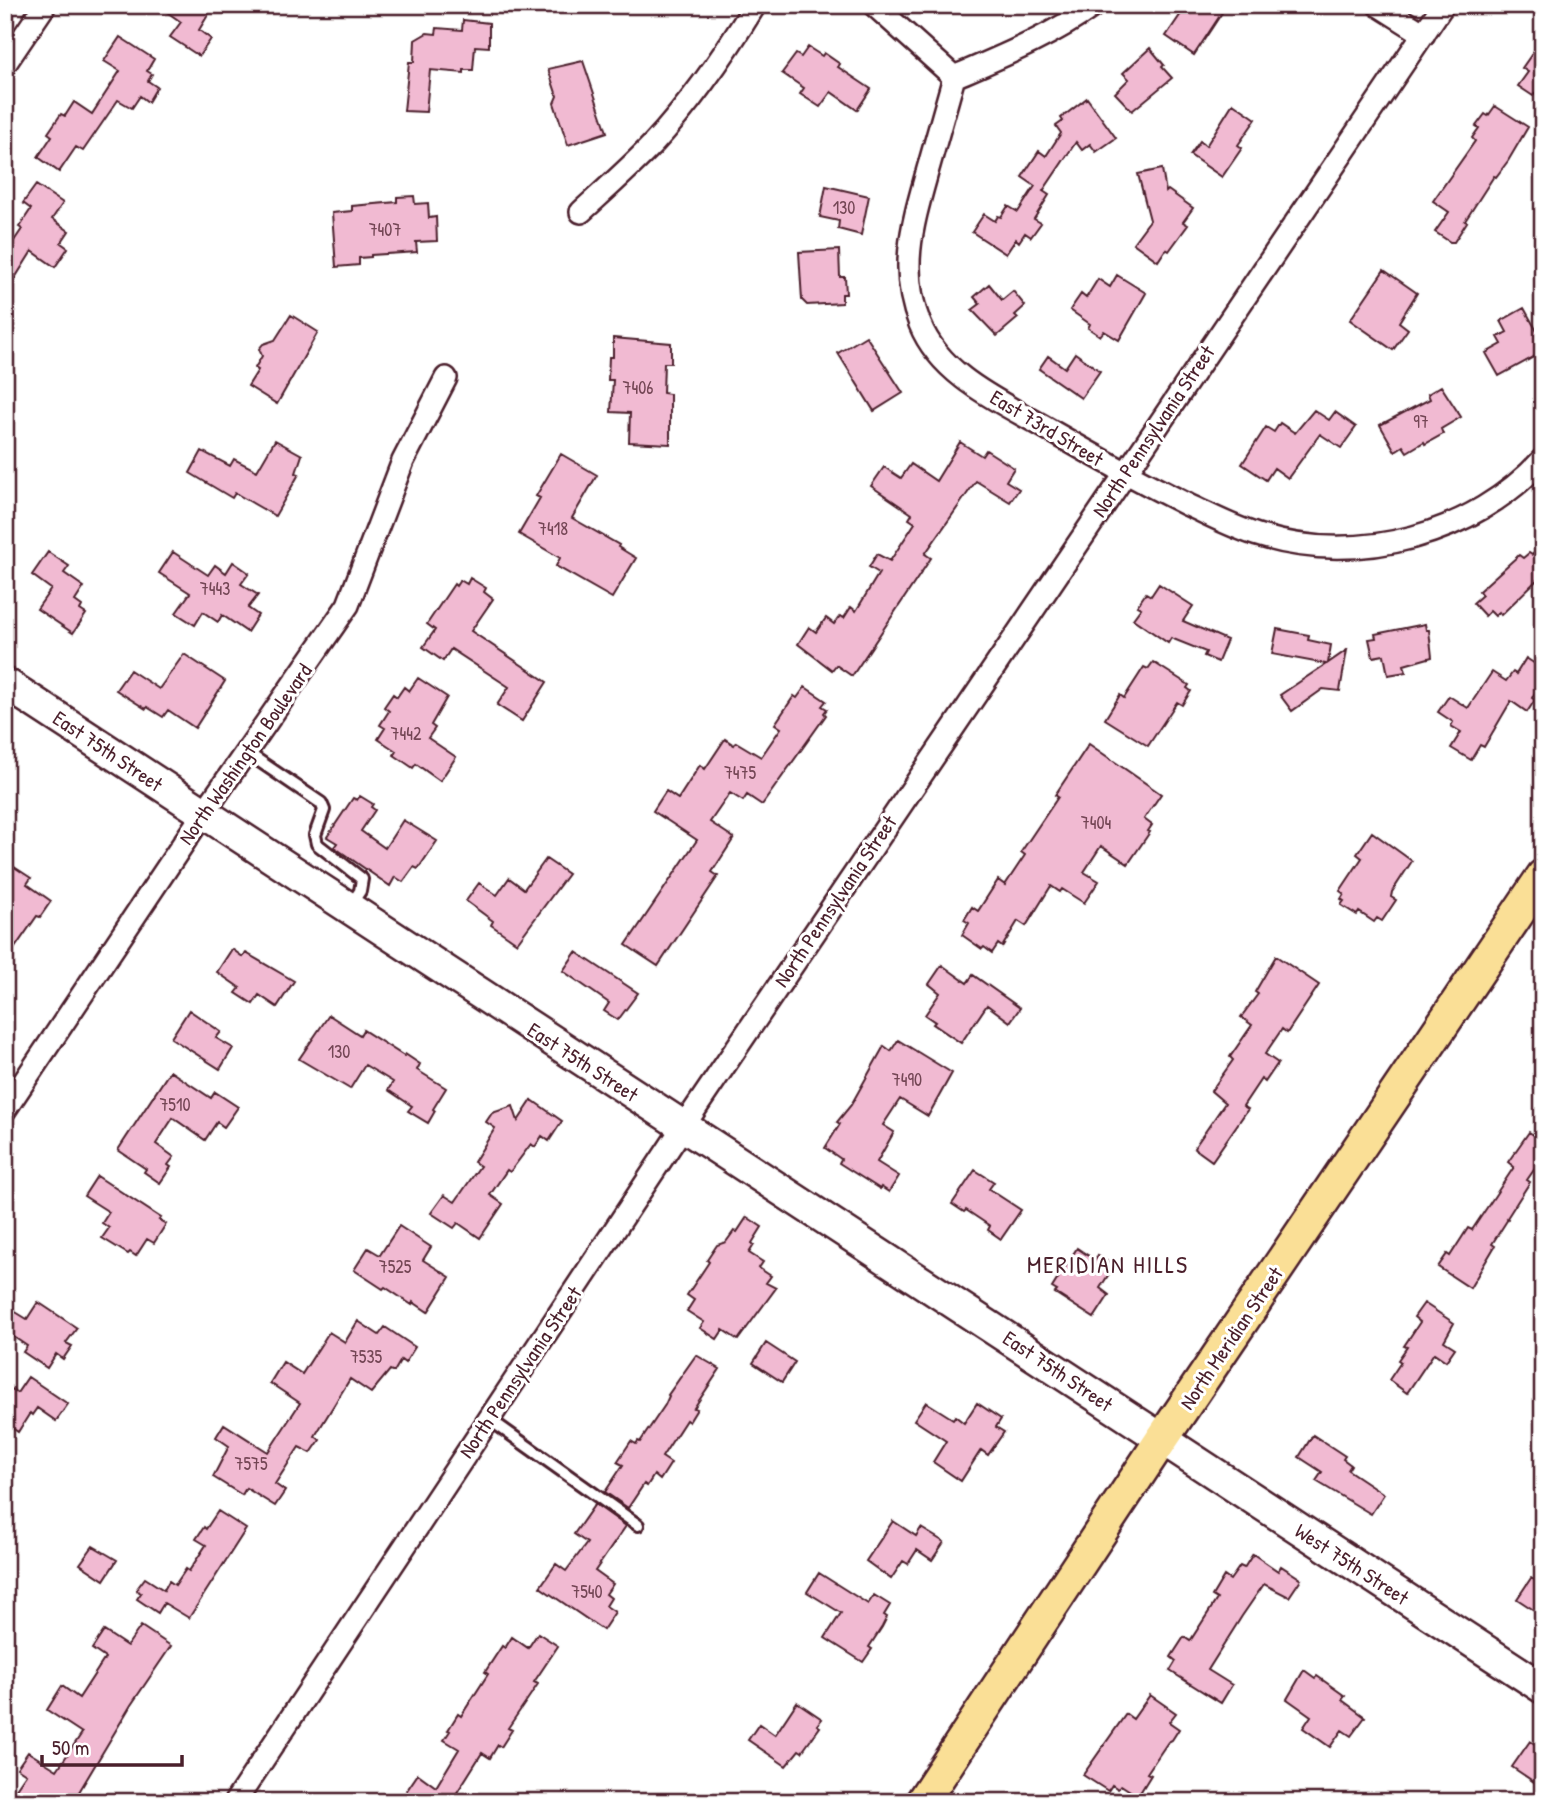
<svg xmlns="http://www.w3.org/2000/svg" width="1548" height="1807" font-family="'Patrick Hand',sans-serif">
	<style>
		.building { fill: #f1bad2; stroke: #4a1f2b; stroke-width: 2 }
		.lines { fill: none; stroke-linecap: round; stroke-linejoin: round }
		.lane-casing { stroke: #4a1f2b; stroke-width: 16 }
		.street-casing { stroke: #4a1f2b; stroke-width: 26 }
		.secondary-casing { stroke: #4a1f2b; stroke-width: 35 }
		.primary-casing { stroke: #4a1f2b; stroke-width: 37 }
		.lane { stroke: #fff; stroke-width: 10 }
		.street { stroke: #fff; stroke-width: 21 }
		.secondary { stroke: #fff; stroke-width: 30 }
		.primary { stroke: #fadf96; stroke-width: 32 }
		.labels { text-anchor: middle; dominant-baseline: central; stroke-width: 6; stroke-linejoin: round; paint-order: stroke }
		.number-label { font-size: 18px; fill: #744655 }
		.street-label { font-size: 21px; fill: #4a1f2b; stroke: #fff }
		.quarter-label { font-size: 24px; letter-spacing: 2px; fill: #4a1f2b; stroke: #fff }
	</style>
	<rect width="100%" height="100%" fill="#fff"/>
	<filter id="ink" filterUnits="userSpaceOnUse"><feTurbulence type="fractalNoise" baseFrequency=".0143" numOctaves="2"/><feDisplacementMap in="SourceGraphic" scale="14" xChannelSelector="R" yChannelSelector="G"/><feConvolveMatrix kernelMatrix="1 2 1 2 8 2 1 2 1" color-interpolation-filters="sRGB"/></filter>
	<g filter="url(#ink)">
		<!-- building -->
		<path class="building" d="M157,5h57l-15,25 12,9 -12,17 -29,-19 11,-15z
			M1187,5h40l-33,50 -28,-19z
			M463,20l26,3v24l-14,-1 -2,24h-9v3l-34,-3 -4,42 -22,-1 5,-49h5l1,-22 12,-7 9,1 1,-6 25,2z
			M120,37l34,22 -7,12 5,3 -4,7 9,6 -9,15 -8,-6 -8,12 -14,-8 -35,51 -7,-4 -17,25 -21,-15 14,-21 -4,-3 13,-19 4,2 9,-14 18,12 28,-43 -16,-10z
			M1543,38v45l-10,13 -15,-10 10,-14 -6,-4z
			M808,47l14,9 2,-3 16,11 -2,3 33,22 -14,21 -26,-18 -11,15 -20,-13 4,-6 -22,-15 14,-19 5,3z
			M1150,48l14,17 -2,2 10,11 -40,33 -17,-18 14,-14 -6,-6z
			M583,61l24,71 -39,13 -14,-42 3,-7 -9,-27z
			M1087,98l29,40 -20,14 -6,-8 -8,6 -6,-8 -33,49 6,4 -15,24 7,4 -10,14 -6,-4 -6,9 -3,-3 -10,15 -34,-22 12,-18 11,7 3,-5 3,1 7,-11 10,6 17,-26 -13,-9 17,-26 7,5 15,-23 -5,-7 7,-5 -2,-3z
			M1233,103l23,16 -18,26 4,3 -20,29 -32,-22 10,-14 6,5z
			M1495,106l33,21 -20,34 -12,16 -2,-1 -29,45 2,1 -13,20h-4l-15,-10 14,-20 -16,-11 42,-60 -3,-3 7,-10 -3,-2 9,-12 3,2z
			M1162,169l4,23 2,-2 25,18 -10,14 5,3 -19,26 -3,-2 -8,12 -25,-18 17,-23 -12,-46z
			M36,185l27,18 -11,16 17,12 -8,12 7,5 -13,19 -23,-16 -27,43v-40l17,-25 -3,-2 12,-18 -8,-6z
			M826,186l43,10 -8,39 -23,-6 1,-8 -19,-4z
			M414,196l1,8 13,-1 1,15 7,-1 1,24 -21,1 1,10 -46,3v2l-12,1v7l-23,2 -4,-54 20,-2v-5l45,-4v-5z
			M839,250l1,27h5l1,17h-4v9l-35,2 -5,-5 -3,-48z
			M1384,270l33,23 -18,29 9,7 -15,21 -43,-30z
			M1117,275l29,18 -27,47 -15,-9 -4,5 -12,-8 2,-4 -20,-14 11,-16 5,4 12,-19 12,8z
			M989,284l13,16 11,-9 12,15 -10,9 3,3 -21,18 -25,-26 8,-6 -6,-7z
			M1524,308l19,34v10l-44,24 -13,-23 16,-9 -4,-7 9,-5 -6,-11z
			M291,315l27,17 -41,72 -29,-18 10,-16 -3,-2 7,-12 -3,-7 4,-5 12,-4z
			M866,336l37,57 -29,18 -36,-58z
			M613,338l58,5v20h-7l-1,30 7,1v50l-41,-2 1,-29 -19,-1 2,-32h-5l1,-23h4z
			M1075,353l25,18 -19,27 -42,-29 9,-13 17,12z
			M1441,386l20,31 -20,12 2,5 -18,10 -1,-2 -17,10 -4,-6 -8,5 -15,-26 50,-26 -2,-5z
			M1314,410l15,10 6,-8 21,15 -15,21 -21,-14 -32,44 -14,-10 -8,12 -24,-16 24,-37 8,5 6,-9 15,10z
			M275,440l27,15 -6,18 3,1 -24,42 -40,-23 -3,5 -42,-25 12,-22 28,15 4,-7 23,12z
			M960,442l22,14 4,-6 28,18 -8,13 13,8 -9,13 -34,-21 -51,73 6,4 -79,118 -16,-11 -4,5 -34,-26 11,-17 7,5 10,-14 8,6 6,-8 4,2 7,-11 5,4 23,-38 -10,-6 8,-13 13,7 25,-38 -6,-4 3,-5 -41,-28 13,-19 17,11 10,-14 25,17z
			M561,454l36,21 -25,43 47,27 -1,2 18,11 -24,40 -56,-32 4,-8 -41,-24 21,-36 -4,-2z
			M1543,545v29l-42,41 -2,-3 -4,4 -5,-5 -5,5 -12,-13 9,-8 -3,-4 40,-36 4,3 6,-5 3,2z
			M48,552l21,14 -5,7 20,14 -9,14 7,5 -2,4 6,4 -13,19 -36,-24 14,-20 -19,-14z
			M173,552l35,23 7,-10 11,8 7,-11 16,11 -8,11 17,11 -10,13 10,7 -11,17 -25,-17 -4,7 -15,-10 -8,13 -19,-12 14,-20 -31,-20z
			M470,578l16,10 -2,4 9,7 -22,32 76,51 -25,39 -25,-16 12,-18 -58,-38 -8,12 -20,-14 12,-17 -8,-6 27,-40 2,2 4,-6 7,4z
			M1159,584l34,22 -10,15 44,19 -9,22 -14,-6 2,-4 -35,-14 -3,5 -35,-24 8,-11 -4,-2 9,-13 5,3z
			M1425,624l1,6h3l3,27 -28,8 2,7 -18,3 -4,-20 -11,2 -4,-18 7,-1 -1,-4z
			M1277,629l32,6 -1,5 23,5 -3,18 19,-13 -7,41 -17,-2 -31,22 -12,-16 46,-31 -54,-10z
			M184,654l41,27 -30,47 -27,-18 -5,7 -16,-10 -1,2 -30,-19 14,-20 29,19z
			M1526,658l17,11v10l-11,19 3,2 -8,12 -16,-11 -27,46 -4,-2 -9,15 -20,-12 10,-16 -10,-6 2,-4 -15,-10 11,-16 19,12 24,-36 14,9 7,-9 3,2z
			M1153,662l36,23 -2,3 4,3 -9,14 -5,-3 -29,44 -43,-27 15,-24 4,3 20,-31 4,2z
			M418,678l29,19 -16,28 4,3 -7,10 28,19 -16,24 -24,-17 -3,4 -19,-13 2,-4 -18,-12 7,-11 -5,-3 9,-14 -5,-4 9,-13 4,3 7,-10 5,4z
			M805,687l21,14 -4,5 5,3 -3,4 2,2 -64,90 -15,-10 -4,6 -13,-8 -20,29 24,16 -22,34 6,4 -60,90 -32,-21 71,-105 -44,-29 13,-20 12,8 22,-34 5,4 20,-30 9,6 2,-3 25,15 20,-29 -6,-4 19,-28 3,2z
			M1089,744l72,50 -17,25 8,6 -4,6 2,1 -22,32 -27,-18 -17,26 15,9 -15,22 -22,-14 -2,3 -9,-6 -25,40 -8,-5 -16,26 -4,-3 -6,9 -8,-6 -2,2 -20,-14 7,-12 -5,-3 8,-13 6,4 20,-31 7,5 20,-30 -4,-3 37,-55 -3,-2z
			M360,796l13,8 -2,3 4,3 -14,21 24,17 18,-28 34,21 -19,28 -4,-2 -11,15 -8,-5 -5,9 -56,-39 3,-4 -10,-6 26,-39 4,2z
			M1372,832l40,29 -20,31 -1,5 5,3 -14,21 -5,-3 -3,4 -15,-10 -2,3 -16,-10 3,-4 -3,-2 3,-5 -4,-3 22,-33 -5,-4z
			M546,859l22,15 -51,69 -26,-18 2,-4 -27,-20 13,-18 18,12 12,-17 15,11z
			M5,861l26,17 -4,6 24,17 -11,16 -3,-1 -23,33 -9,-6v-22l8,-10 -8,-5z
			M232,949l11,8 3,-4 48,28 -17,26 -18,-12 -6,9 -17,-11 4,-5 -23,-16z
			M576,952l62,41 -20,27 -14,-9 5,-8 -46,-32z
			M1276,956l43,29 -32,48 -5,-4 -17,25 13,9 -13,19 -4,-3 -18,27 5,3 -36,52 -18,-13 31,-45 -14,-12 22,-31 -3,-3 22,-32 -11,-8 17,-23 -3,-2z
			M942,965l25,18 6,-8 47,33 -10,14 -23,-17 -26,38 -28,-19 2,-2 -10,-7 15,-22 -11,-9z
			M189,1010l32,22 -5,6 17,10 -13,21 -49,-31z
			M329,1015l31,20 3,-5 41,26 1,-2 15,10 -3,6 29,18 -13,21 2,2 -7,12 -20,-12 4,-5 -24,-16 5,-8 -28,-17 -15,24 -51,-30z
			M898,1040l54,33 -24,43 -28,-17 -17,26 11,7 -17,30 22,14 -10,16 -8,-5 -1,2 -41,-26 2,-4 -16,-11 15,-24 -3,-2 14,-17 33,-59 7,5z
			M170,1071l41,27 4,-6 23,15 -14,20 -7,-5 -12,18 -32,-22 -17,26 18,13 -6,8 3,2 -11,16 -16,-11 2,-3 -28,-19z
			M532,1100l30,21 -13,20 -7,-5 -7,11 -4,-3 -21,28 -3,-2 -17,25 13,9 -23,34 -22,-15 -4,5 -23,-15 13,-18 11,7 25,-36 -6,-4 21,-34 -9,-6 6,-9 21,-7 5,15z
			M1529,1132l14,9v16l-16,23 3,2 -23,36 1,1 -16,25 3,2 -25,42 -32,-21 9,-13 3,2 18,-28 4,2 42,-63 -6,-5z
			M975,1170l19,12 -5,7 32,21 -20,29 -13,-9 2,-4 -24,-16 -2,2 -12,-8z
			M97,1176l64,42 -2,2 7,4 -12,19 -7,-4 -11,17 -6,-4 -2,2 -26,-16 7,-10 -7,-5 7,-11 -25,-16z
			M747,1217l15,10 -10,16 2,2 -5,8 14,9 -4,6 12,8 -5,7 10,5 -38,52 -15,-10 -6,9 -17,-11 4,-6 -17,-11 7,-11 -7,-5 22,-33 -2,-2 10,-15 9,-3 8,-11 3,1z
			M399,1226l32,21 -8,13 27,17 -22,35 -15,-10 -1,3 -27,-18 -2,2 -29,-19 14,-22 12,7z
			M1077,1248l18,12 3,-5 16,11 -14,22 9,7 -15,23 -39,-25 2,-2 -5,-3z
			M38,1302l39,26 -11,15 6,3 -9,13 -7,-5 -9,14 -24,-16 4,-6 -22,-15v-6l9,-14 13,8z
			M1424,1303l30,20 -10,18 11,7 -9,13 -12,-8 -27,40 -18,-13 12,-18 -3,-2 9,-13 -3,-1 16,-24 -6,-5z
			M358,1321l21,14 6,-8 30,20 -10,16 -4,-3 -7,12 -4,-2 -19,23 -21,-14 -35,57 5,4 -9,13 -12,-6 -24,37 10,7 -10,15 -29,-18 -4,7 -29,-18 16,-31 -13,-9 8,-13 44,28 32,-49 -30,-20 13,-21 19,12 27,-42 16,10z
			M766,1343l29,19 -13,20 -29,-19z
			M696,1355l24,14 -26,39 3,1 -8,13 -3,-2 -24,37 9,6 -11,17 -6,-5 -7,11 -3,-2 -16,24 -23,-16 18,-27 -6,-3 14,-21 5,3 2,-3 2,1 25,-37 4,-9 -1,-1z
			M28,1377l40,27 -12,17 -19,-13 -5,7 -2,-2 -12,19 -13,-9v-39l12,9z
			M926,1402l27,17 2,-3 9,7 13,-20 24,16 -5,8 8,5 -16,23 -7,-5 -20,31 -28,-19 13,-21 -32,-21z
			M1313,1435l32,21 -2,3 8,6 -3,5 36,24 -13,20 -55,-33 6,-9 -23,-15z
			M595,1504l31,22 -31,45 18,13 -7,10 5,4 -5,8 9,6 -12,18 -63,-43 16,-23 10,7 21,-28 -13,-9z
			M218,1511l28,18 -57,89 -25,-15 -6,10 -21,-14 4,-6 -5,-3 9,-12 19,12 5,-9 6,4 11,-16 3,2 17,-26 -10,-6 8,-12 2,2z
			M893,1521l23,15 5,-8 23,14 -12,18 -15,-10 -9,14 -5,-3 -12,18 -25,-18z
			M93,1546l24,14 -13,20 -24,-16z
			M1253,1554l25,17 3,-5 20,13 -12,18 -25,-13 -22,32 -34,54 24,15 -11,18 -51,-32 6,-10 -5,-4 13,-20 6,4 27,-42 -5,-3 12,-20 6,4 10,-14 4,2z
			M819,1573l49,31 6,-9 16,10 -6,10 3,2 -5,10 -13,20 3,2 -9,13 -38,-24 16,-25 -34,-21z
			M1531,1578l12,7v31l-26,-17z
			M141,1626l30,20 -40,59 -55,92 -5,5h-64l19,-28 -9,-6 11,-16 29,18 25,-37 -35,-23 15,-24 17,12 26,-40 -13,-9 12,-18 23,15z
			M538,1633l20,13 -24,36 4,2 -30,44 4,2 -11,17 -3,-2 -8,13 -8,-5 -29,46 5,3h-59l19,-28 18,13 23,-38 -15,-9 6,-9 -2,-1 10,-16 3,2 27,-42 -3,-2 17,-26 3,2 7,-11 16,11z
			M1304,1670l11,8 2,-2 28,20 -3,4 23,17 -14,19 -9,-6 -12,17 -27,-19 8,-12 -24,-17z
			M1150,1695l26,18 -7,9 10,7 -7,11 -4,2 -21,31 4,2 -13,21 -17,-11 -3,4 -6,-4 -4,6 -25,-16 43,-61 7,5z
			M797,1702l25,17 -5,6 3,2 -18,25 -3,-2 -13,16 -38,-26 11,-16 16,11z
			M1530,1741l13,8v39l-31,-21z"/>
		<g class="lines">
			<!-- lane casing -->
			<g class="lane-casing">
				<path id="lane" d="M246,752l75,51 3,7 -9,25 2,9 45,35 -2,12 -10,15
					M489,1419l149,106"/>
			</g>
			<!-- street casing -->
			<g class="street-casing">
				<path id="street" d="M874,5l80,72
					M1378,5l46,29
					M5,64l40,-59
					M954,77c-9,31 -17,61 -26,92 -15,54 -30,100 -8,155 22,55 86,80 133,108 45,26 89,50 135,73 24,11 48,24 73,31 98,30 213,-1 282,-77
					M954,77c49,-21 98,-41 141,-72
					M581,212c24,-22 48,-43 71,-67 39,-42 73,-91 103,-140
					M5,1110l198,-296 145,-209 55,-144 43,-83
					M235,1802l448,-675 760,-1122"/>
			</g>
			<!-- secondary casing -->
			<g class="secondary-casing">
				<path id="secondary" d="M5,683l1538,1005"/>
			</g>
			<!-- primary casing -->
			<g class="primary-casing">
				<path id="primary" d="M922,1802l240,-363 381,-563"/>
			</g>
			<!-- lane -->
			<use href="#lane" class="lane"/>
			<!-- street -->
			<use href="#street" class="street"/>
			<!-- secondary -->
			<use href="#secondary" class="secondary"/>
			<!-- primary -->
			<use href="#primary" class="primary"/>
		</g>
	</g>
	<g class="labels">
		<!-- number labels -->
		<g class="number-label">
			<text x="844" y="207">130</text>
			<text x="385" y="229">7407</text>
			<text x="638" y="387">7406</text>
			<text x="1421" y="421">97</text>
			<text x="553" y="528">7418</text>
			<text x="215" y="588">7443</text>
			<text x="406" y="733">7442</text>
			<text x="740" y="772">7475</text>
			<text x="1096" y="822">7404</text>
			<text x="339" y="1051">130</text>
			<text x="907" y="1079">7490</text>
			<text x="175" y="1104">7510</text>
			<text x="395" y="1266">7525</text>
			<text x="366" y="1356">7535</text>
			<text x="251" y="1463">7575</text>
			<text x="587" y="1591">7540</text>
		</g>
		<!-- street labels -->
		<g class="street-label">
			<text transform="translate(1047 428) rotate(31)">East 73rd Street</text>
			<text transform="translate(1153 431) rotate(-56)">North Pennsylvania Street</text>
			<text transform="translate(108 751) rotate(34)">East 75th Street</text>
			<text transform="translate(245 754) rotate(-55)">North Washington Boulevard</text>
			<text transform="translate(835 901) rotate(-56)">North Pennsylvania Street</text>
			<text transform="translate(583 1062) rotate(33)">East 75th Street</text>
			<text transform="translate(1231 1338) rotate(-56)">North Meridian Street</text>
			<text transform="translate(1058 1371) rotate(34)">East 75th Street</text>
			<text transform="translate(520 1372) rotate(-56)">North Pennsylvania Street</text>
			<text transform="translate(1352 1564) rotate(33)">West 75th Street</text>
		</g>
		<!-- quarter labels -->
		<g class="quarter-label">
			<text x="1108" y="1264">MERIDIAN HILLS</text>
		</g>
	</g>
	<!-- margin -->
	<rect width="1548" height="1807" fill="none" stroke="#fff" stroke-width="28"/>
	<rect x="14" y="14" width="1520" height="1779" fill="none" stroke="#4a1f2b" stroke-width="2.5" filter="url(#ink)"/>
	<!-- scale -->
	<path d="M42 1755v10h140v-10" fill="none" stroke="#4a1f2b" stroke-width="3.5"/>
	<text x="52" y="1755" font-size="21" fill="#4a1f2b" stroke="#ffffff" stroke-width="5" paint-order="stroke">50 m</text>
</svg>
